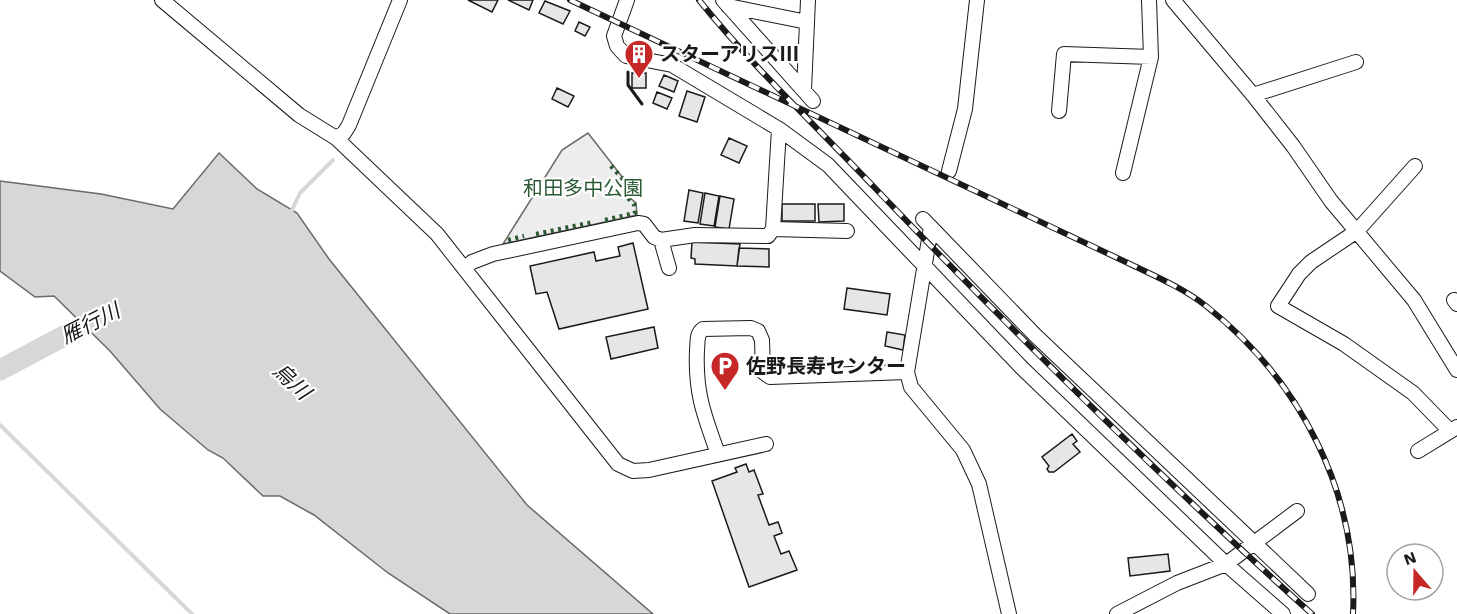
<svg xmlns="http://www.w3.org/2000/svg" width="1457" height="614" font-family="'Work Sans','Noto Sans JP',sans-serif">
	<style>
		.green { fill: #ededed; stroke: #6a6a6a; stroke-width: 1.5 }
		.water { fill: #d7d7d7; stroke: #6a6a6a; stroke-width: 1.5 }
		.lines { fill: none; stroke-linecap: round; stroke-linejoin: round }
		.stream { stroke: #d7d7d7; stroke-width: 4 }
		.river { stroke: #d7d7d7; stroke-width: 21 }
		.building { fill: #e6e6e6; stroke: #1a1a1a; stroke-width: 1.5 }
		.minor-casing { stroke: #1a1a1a; stroke-width: 16 }
		.minor { stroke: #fff; stroke-width: 14 }
		.rail-casing { stroke: #1a1a1a; stroke-width: 6 }
		.rail { stroke: #fff; stroke-width: 4; stroke-dasharray: 11; stroke-linecap: butt }
		.hedge { stroke: #2b5a34; stroke-width: 4.5; stroke-dasharray: 3 4.5; stroke-linecap: butt }
		.wall { stroke: #1a1a1a; stroke-width: 3 }
		.labels { text-anchor: middle; dominant-baseline: central; stroke-width: 4.5; stroke-linejoin: round; paint-order: stroke }
		.poi-label { font-size: 20px; font-weight: bold; fill: #1a1a1a; stroke: #fff; text-anchor: start }
		.park-label { font-size: 20px; fill: #2b5a34; stroke: #fff }
		.water-label { font-size: 21px; font-style: italic; fill: #1a1a1a; stroke: #fff }
	</style>
	<rect width="100%" height="100%" fill="#fff"/>
	<!-- green -->
	<path class="green" d="M588,133l35,45 14,13 -7,7 6,5 1,12 -134,29 59,-94z"/>
	<!-- water -->
	<path class="water" d="M219,153l38,36 40,24 32,46 198,246 126,109h-203l-62,-41 -74,-58 -34,-19h-17l-40,-38 -15,-8 -48,-41 -50,-58 -56,-55 -19,1 -35,-26v-90l101,13 72,15z"/>
	<g class="lines">
		<!-- stream -->
		<path class="stream" d="M291,212l9,-19 33,-33
			M0,425l192,189"/>
		<!-- river -->
		<path class="river" d="M0,370l109,-58"/>
	</g>
	<!-- building -->
	<path class="building" d="M468,0h30l-6,12z
		M508,0h25l-4,10z
		M545,1l25,10 -7,13 -24,-11z
		M579,22l11,5 -5,9 -10,-5z
		M632,73h14v15h-14z
		M664,75l14,6 -4,11 -15,-6z
		M557,88l17,8 -6,11 -16,-8z
		M687,91l18,6 -8,25 -18,-6z
		M657,92l15,6 -5,11 -14,-6z
		M729,138l18,8 -8,17 -18,-8z
		M689,190l14,3 -5,30 -14,-2z
		M705,193l14,3 -5,30 -14,-2z
		M720,196l14,3 -5,30 -14,-2z
		M782,204h33v17h-33z
		M818,204h26v17l-25,1z
		M692,242l48,2 -3,22 -42,-2v-5l-4,-1z
		M633,243l15,66 -89,20 -12,-37 -11,2 -6,-28 64,-14 2,9 24,-5 -2,-9z
		M739,248l30,1v18l-32,-1z
		M847,288l43,6 -3,21 -43,-6z
		M654,327l4,21 -47,11 -5,-22z
		M887,332l18,3 -2,15 -18,-4z
		M1072,434l5,7 -4,3 7,8 -26,20h-5l-2,-3 2,-3 -7,-9z
		M746,464l3,8 5,-2 9,24 -5,1 11,30 9,-3 4,11 -8,3 7,18 8,-3 8,19 -48,17 -37,-106 25,-9 -2,-4z
		M1168,554l2,17 -40,5 -2,-18z"/>
	<g class="lines">
		<!-- minor casing -->
		<g class="minor-casing">
			<path id="minor" d="M162,0l137,115 37,23 101,96 181,230 15,7 16,-1 117,-26
				M627,0l-13,36 3,10 9,10 46,9 107,64 49,36 194,203 204,196 57,50
				M723,0l90,101
				M1173,0l80,95 40,51 38,55 83,99 43,70
				M728,6l79,16
				M804,90l4,-90
				M1253,95l103,-33
				M1059,111l5,-57 87,3
				M336,138l8,-5 5,-8 51,-125
				M1415,166l-58,65 -46,31 -12,12 -21,32 66,38 69,49 37,38
				M949,171l16,-62 12,-109
				M1123,173l28,-116 -2,-57
				M923,219l112,116 273,259
				M931,227l-24,145 4,15 52,63 16,34 30,130
				M773,229l74,2
				M661,240l8,28
				M465,268l7,-6 21,-8 145,-31 6,1 10,13 7,3 34,-5 73,1 5,-7 6,-100
				M1454,300l3,4
				M1418,451l39,-24
				M718,454c-14,-39 -23,-61 -21,-104 1,-8 -1,-16 6,-21l48,-1 7,3 4,9 1,32 7,5 137,-5
				M1117,614l60,-31 49,-19 71,-53"/>
		</g>
		<!-- minor -->
		<use href="#minor" class="minor"/>
		<!-- rail casing -->
		<g class="rail-casing">
			<path id="rail" d="M570,0l560,264c25,12 53,24 76,42 94,74 153,187 147,308
				M699,0c53,66 116,125 174,186 141,147 287,291 439,428"/>
		</g>
		<!-- rail -->
		<use href="#rail" class="rail"/>
		<!-- hedge -->
		<path class="hedge" d="M605,220l30,-7 -1,-9 -7,-7 7,-6 -26,-28
			M536,234l58,-12
			M508,240l16,-4"/>
		<!-- wall -->
		<path class="wall" d="M628,72v13l14,19"/>
	</g>
	<!-- icons -->
	<defs>
		<g id="building-pin" transform="scale(1.5)"><path d="M0 17L-7.5 6A9.5 9.5 0 1 1 7.5 6Z" fill="#c62828" stroke="#fff"/><path d="M-4-6H4V6H1V3H-1V6H-4ZM-2.5-4.3h1.7v1.8h-1.7ZM.8-4.3h1.7v1.8H.8ZM-2.5-1h1.7V.8h-1.7ZM.8-1h1.7V.8H.8Z" fill="#fff"/></g>
		<g id="parking-pin" transform="scale(1.5)"><path d="M0 17L-7.5 6A9.5 9.5 0 1 1 7.5 6Z" fill="#c62828" stroke="#fff"/><path d="M-3.5-5.5H1a3.5 3.5 0 0 1 0 7H-1V5.5H-3.5ZM-1-3.4V-.6H.8a1.4 1.4 0 0 0 0-2.8Z" fill="#fff"/></g>
	</defs>
	<g fill-rule="evenodd">
		<use href="#building-pin" x="639" y="54"/>
		<use href="#parking-pin" x="725" y="366"/>
	</g>
	<g class="labels">
		<!-- poi labels -->
		<g class="poi-label">
			<text x="660" y="54">スターアリスⅢ</text>
			<text x="746" y="366">佐野長寿センター</text>
		</g>
		<!-- park labels -->
		<g class="park-label">
			<text x="583" y="188">和田多中公園</text>
		</g>
		<!-- water labels -->
		<g class="water-label">
			<text transform="translate(90 323) rotate(-27)">雁行川</text>
			<text transform="translate(292 381) rotate(43)">烏川</text>
		</g>
	</g>
	<!-- north arrow -->
	<g transform="translate(1415 572) rotate(340)"><circle r="28" fill="#ffffff" stroke="#a3a3a3" stroke-width="1.5"/>
	<path d="M0-4.5L10 22L0 15L-10 22Z" fill="#c62828"/>
	<text y="-9" font-size="16" font-weight="bold" text-anchor="middle" fill="#1a1a1a">N</text>
	</g>
</svg>
